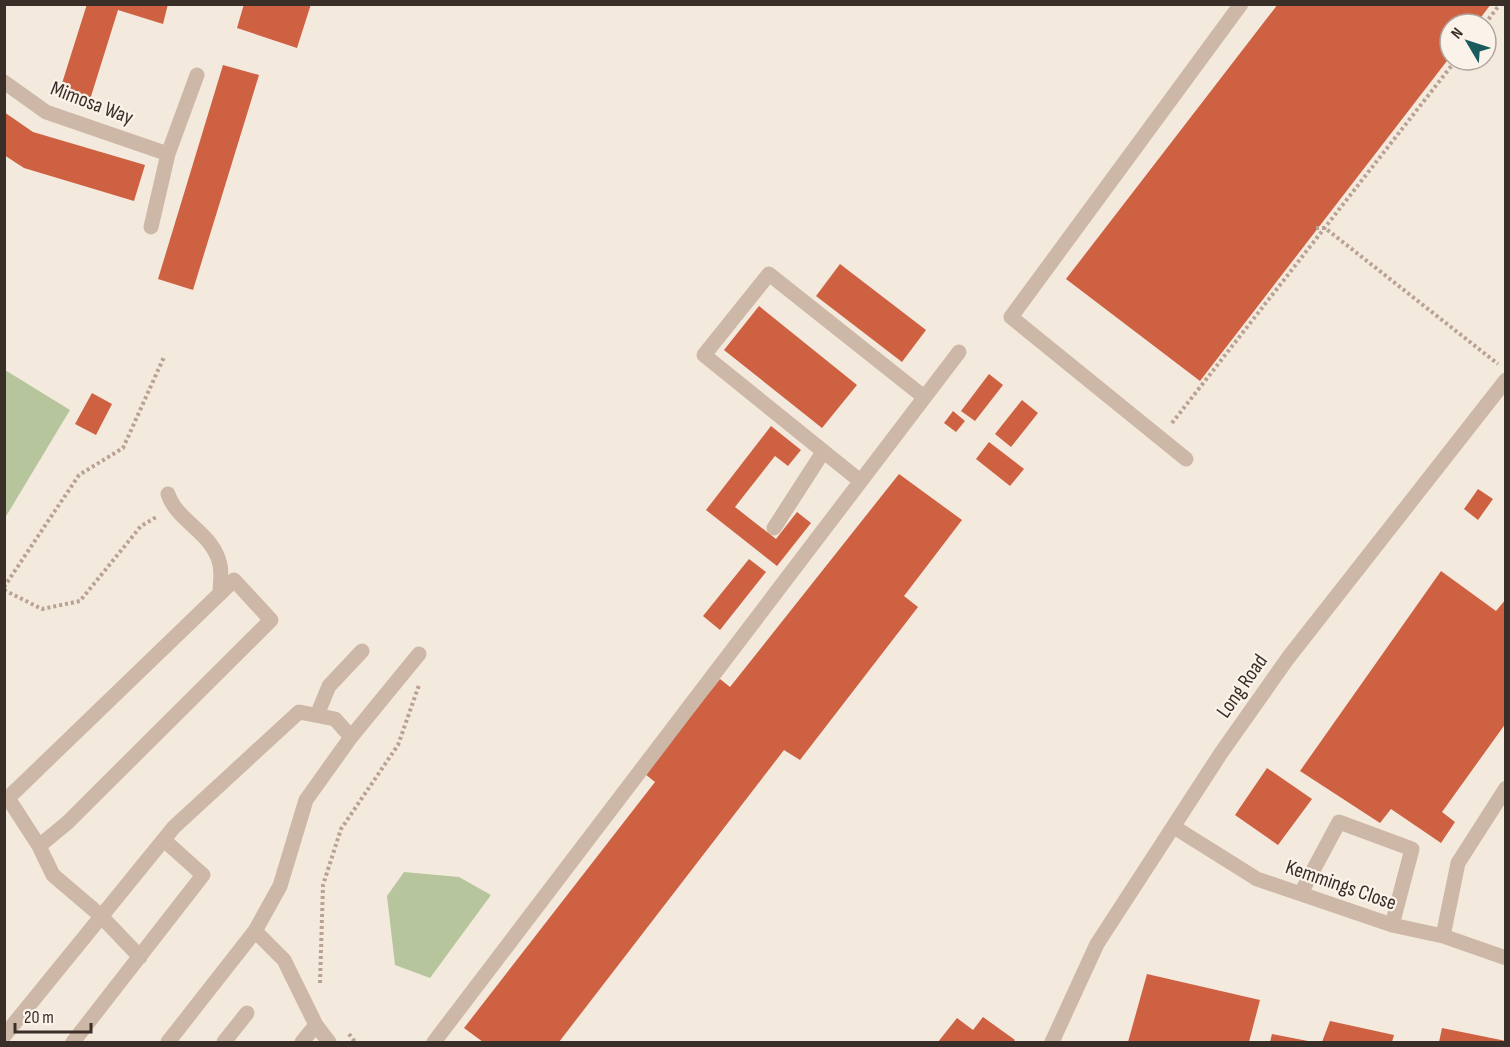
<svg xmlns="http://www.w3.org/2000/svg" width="1510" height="1047" font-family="'Sofia Sans Condensed',sans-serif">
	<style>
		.green { fill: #b7c59c }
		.building { fill: #ce6142 }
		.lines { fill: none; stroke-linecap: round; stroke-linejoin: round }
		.path { stroke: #b9a292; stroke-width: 4; stroke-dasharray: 3 3; stroke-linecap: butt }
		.minor { stroke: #cdb8a8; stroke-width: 15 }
		.labels { text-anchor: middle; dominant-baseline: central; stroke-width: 4.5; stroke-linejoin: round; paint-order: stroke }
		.street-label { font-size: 21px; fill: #3a2e29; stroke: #fbf3ea }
	</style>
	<rect width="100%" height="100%" fill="#f4e9dd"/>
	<!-- green -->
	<path class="green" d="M5,370l65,40 -65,108z
		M404,872l55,5 32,18 -61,83 -35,-13 -8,-69z"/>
	<!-- building -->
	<path class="building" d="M87,4h81l-5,20 -45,-14 -30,96 -30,-10z
		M244,4h67l-14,44 -60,-20z
		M1278,4h213l-15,20h-26v33l-250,324 -134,-102z
		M223,65l36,10 -66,215 -35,-11z
		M4,112l29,20 112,33 -11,36 -110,-33 -20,-13z
		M840,264l86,66 -24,32 -86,-66z
		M759,306l98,79 -35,43 -98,-78z
		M989,374l14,11 -28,36 -14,-10z
		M92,393l20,11 -16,31 -21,-11z
		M1022,400l16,13 -27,34 -16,-13z
		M953,411l12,10 -9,11 -12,-9z
		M771,426l30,24 -13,16 -13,-10 -40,51 41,32 21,-27 14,11 -34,43 -71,-56z
		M989,442l35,27 -14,17 -34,-27z
		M899,474l63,46 -58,76 14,11 -118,153 -16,-10 -225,292h-76l-19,-14 191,-246 -10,-8 75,-95 10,8z
		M1478,489l15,10 -15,21 -14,-11z
		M749,559l17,13 -46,58 -17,-14z
		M1441,571l55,40 10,-12v124l-64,89 13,10 -14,21 -50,-34 -11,14 -80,-52z
		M1267,768l45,31 -34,46 -43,-30z
		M1147,974l113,26 -11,42h-121z
		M983,1017l32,23 -2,2h-75l19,-24 16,12z
		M1330,1021l64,14 -2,7h-70z
		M1442,1028l64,13v1h-67z
		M1272,1034l36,7v1h-38z"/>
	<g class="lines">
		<!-- path -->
		<path class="path" d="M1485,24l15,-20
			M1316,228h9l173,136
			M1172,423l284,-363
			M4,587l75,-112 44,-27 41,-91
			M4,590l38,19 38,-8 61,-75 17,-10
			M320,983l3,-98 18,-56 57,-84 21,-60
			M349,1034l6,8"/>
		<!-- minor -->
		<path class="minor" d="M4,82l42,30 122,42
			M151,227l17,-73 29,-79
			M1186,459l-175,-142 230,-313
			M859,480l-155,-125 65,-81 155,123
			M168,494c9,28 46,39 52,71 2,9 0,20 0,29
			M774,528l49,-76
			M317,715l12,-29 33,-35
			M1174,827l83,52 135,46 51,11 63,22
			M39,846l28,-23 204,-203 -37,-40 -226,218 31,48 14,29 47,40 40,42
			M1301,893l38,-71 73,27 -20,76
			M255,931l29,29 32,65 13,17
			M1443,936l15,-73 48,-75
			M4,1036l170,-209 125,-115 36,7 16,18
			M73,1042l130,-167 -39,-35
			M168,1042l87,-111 25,-45 26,-86 45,-63 68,-83
			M224,1042l23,-29
			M302,1042l14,-17
			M434,1042l525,-690
			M1052,1042l45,-98 124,-191 67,-95 218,-278"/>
	</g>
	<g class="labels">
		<!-- street labels -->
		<g class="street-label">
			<text transform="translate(92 103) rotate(21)">Mimosa Way</text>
			<text transform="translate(1242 686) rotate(-55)">Long Road</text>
			<text transform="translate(1341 885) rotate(19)">Kemmings Close</text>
		</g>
	</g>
	<!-- border -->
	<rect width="1510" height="1047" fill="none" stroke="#3a2e29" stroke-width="12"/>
	<!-- north arrow -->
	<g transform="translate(1468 42) rotate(309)"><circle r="28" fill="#fbf3ea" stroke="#aea49d" stroke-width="1.5"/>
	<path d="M0-4.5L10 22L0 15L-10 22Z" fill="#1b5b5e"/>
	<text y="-9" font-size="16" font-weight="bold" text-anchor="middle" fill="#3a2e29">N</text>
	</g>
	<!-- scale -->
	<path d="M15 1023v9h76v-9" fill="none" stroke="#3a2e29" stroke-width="3"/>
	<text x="24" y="1023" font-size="18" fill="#3a2e29" stroke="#fbf3ea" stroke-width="4.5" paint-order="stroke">20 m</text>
</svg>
